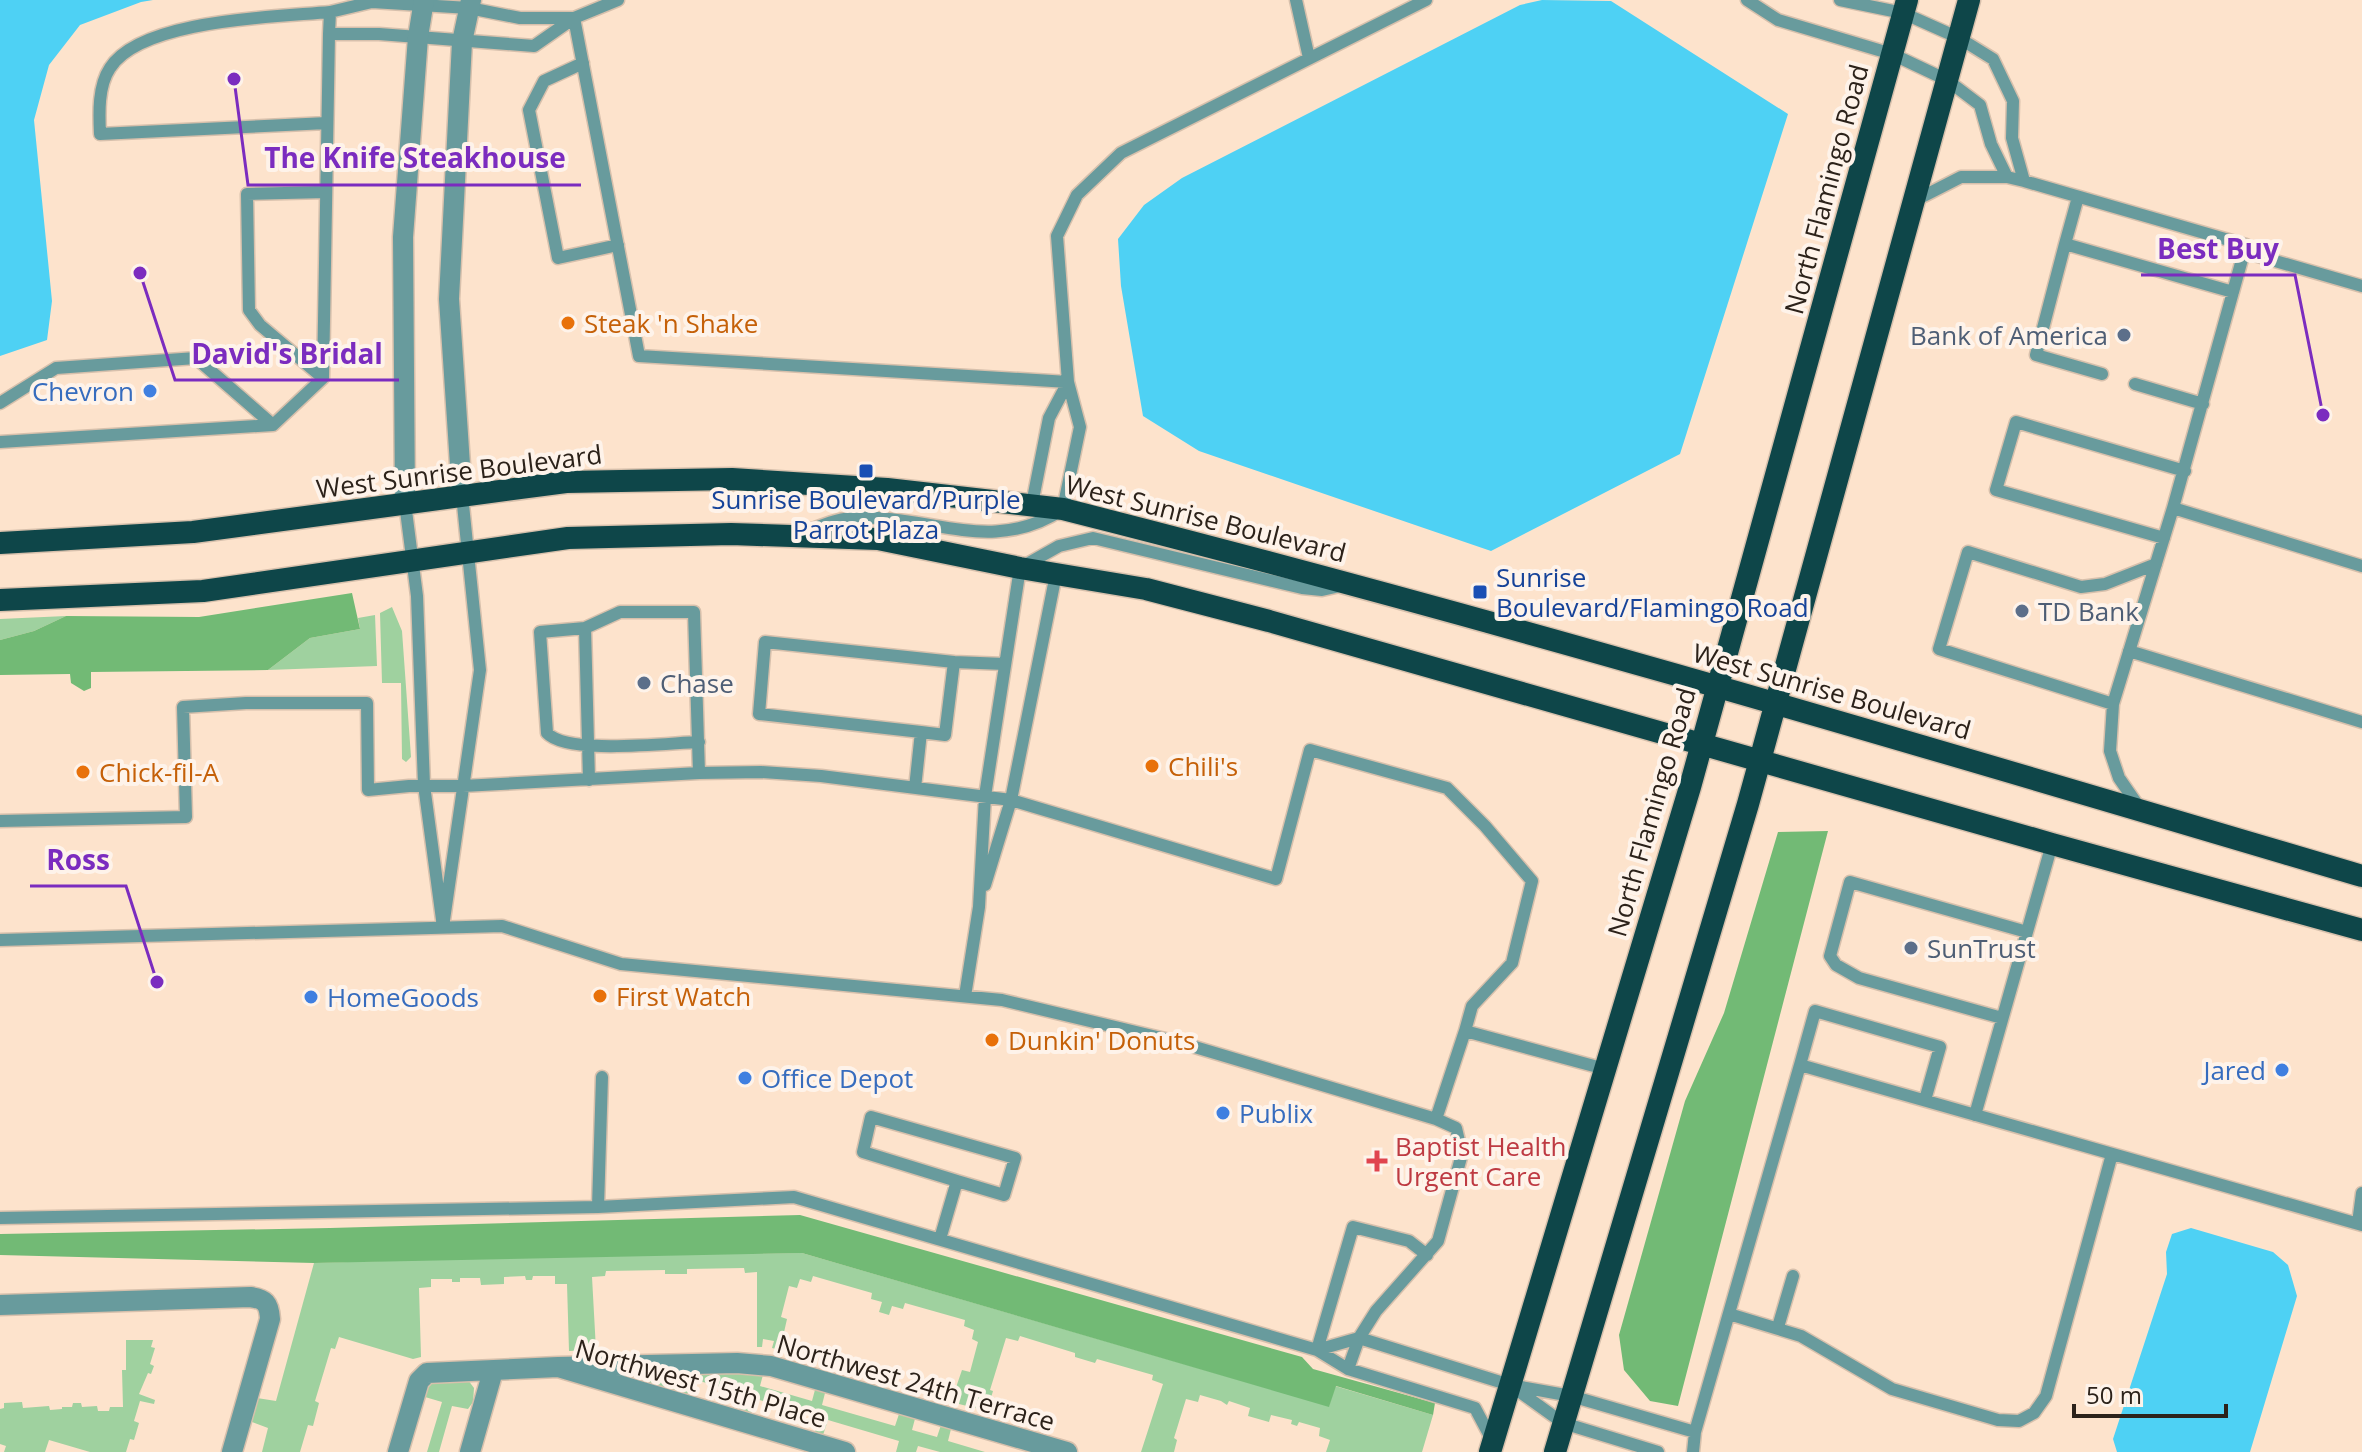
<svg xmlns="http://www.w3.org/2000/svg" width="2362" height="1452" font-family="'Open Sans',sans-serif">
	<style>
		.green { fill: #9fd19f }
		.forest { fill: #72ba75 }
		.water { fill: #4ed1f4 }
		.lines { fill: none; stroke-linecap: round; stroke-linejoin: round }
		.service-casing { stroke: #d7c0ac; stroke-width: 15 }
		.minor-casing { stroke: #d7c0ac; stroke-width: 23 }
		.trunk-casing { stroke: #d7c0ac; stroke-width: 25 }
		.service { stroke: #689b9d; stroke-width: 12 }
		.minor { stroke: #689b9d; stroke-width: 20 }
		.trunk { stroke: #0e4649; stroke-width: 22 }
		.food-dot { fill: #e8710a; stroke: #fef3ea; stroke-width: 3 }
		.service-dot { fill: #5c6f8a; stroke: #fef3ea; stroke-width: 3 }
		.shop-dot { fill: #3f7fe0; stroke: #fef3ea; stroke-width: 3 }
		.transit-dot { fill: #1a4fb4; stroke: #fef3ea; stroke-width: 3 }
		.health-dot { fill: #e0444e; stroke: #fef3ea; stroke-width: 3 }
		.labels { text-anchor: middle; dominant-baseline: central; stroke-width: 8; stroke-linejoin: round; paint-order: stroke }
		.street-label { font-size: 26px; fill: #2c221a; stroke: #fef3ea }
		.food-label { font-size: 26px; fill: #c56008; stroke: #fef3ea; text-anchor: start }
		.service-label { font-size: 26px; fill: #4e5e75; stroke: #fef3ea; text-anchor: start }
		.shop-label { font-size: 26px; fill: #366cbe; stroke: #fef3ea; text-anchor: start }
		.transit-label { font-size: 26px; fill: #164399; stroke: #fef3ea }
		.health-label { font-size: 26px; fill: #be3a42; stroke: #fef3ea; text-anchor: start }
		.leader { fill: none; stroke: #7b2cbf; stroke-width: 3 }
		.callout-dot { fill: #7b2cbf; stroke: #fef3ea; stroke-width: 3 }
		.callout-label { font-size: 28px; text-anchor: middle; font-weight: bold; fill: #7b2cbf; stroke: #fef3ea; stroke-width: 8; stroke-linejoin: round; paint-order: stroke }
	</style>
	<rect width="100%" height="100%" fill="#fde3cc"/>
	<!-- green -->
	<path class="green" d="M392,607l10,24 9,126 -5,5 -4,-3 -1,-76h-19l-2,-70z
		M375,615l2,51 -109,4 42,-32 50,-9 -2,-11z
		M66,616l-32,15 -34,9v-21z
		M802,1253l527,153 6,-20 98,29 -11,37h-96l4,-12 -11,-4 1,-8 -21,-6 -2,4 -6,-2 1,-4 -21,-5 -2,7 -21,-6 2,-8 -21,-7 -2,4 -6,-4 -21,-6 -2,7 -12,-3 -12,39 3,2 -3,12h-33l22,-68 -11,-4 1,-5 -56,-16 -2,4 -20,-6v-4l-55,-17 -2,5 -12,-3 -16,52 3,1 -6,20 -36,-9 11,-32 8,2 8,-30 -6,-3 2,-9 -10,-4 1,-6 -60,-17 -2,6 -11,-3 -3,9 -10,-3 3,-10 -11,-3 1,-6 -59,-17 -2,6 -11,-3 -3,9 -8,-2 -8,31 6,2 -7,31 -8,-2 2,-7 -11,-2 -1,8h-5v-75l-12,1 -1,-5 -57,1v5h-22v-4l-59,1 -1,5 -13,1 4,73 -27,1 -2,-67h-12v-8h-22l-1,4h-6l-1,-4 -21,1v7l-23,1 -1,-7h-20v4h-8v-3h-21v8l-12,1 2,69 -8,2 -74,-22 -4,12 -4,-1 -16,53 4,2 -6,23 -5,-1 -8,27h-38l6,-24 -16,-6 -3,-9 8,-15 19,3 38,-138 277,-8z
		M126,1340h27l-2,7 4,1 -5,16 4,2 -3,8 -3,-1 -9,21 16,6 -1,4 -14,-3 -6,20 5,2 -5,17 -4,-1 -4,13h-36l-41,-12 -4,12h-41l2,-6 -6,-2v-35l4,-1v-5l18,-1 1,6 26,-2 1,4 12,-1v-2h10l1,-4h8l1,4 15,-1 1,5h11l1,-4h13l-1,-37h4z
		M764,1371l-4,15 52,15 4,-15 10,3 -4,16 73,21 5,-15 16,4 -4,15 25,7 5,-15 10,3 -4,16 37,11h-45l-22,-6 -2,6h-20l3,-11 -71,-21 -5,15 -8,-3 4,-15 -63,-18 -5,15 -12,-4 4,-16 -50,-15 -6,16 -43,-11 -2,-8z
		M438,1376l30,4 6,8 -1,14 -5,7 -16,-3 -13,46h-12l15,-50 -17,-5 4,-14z"/>
	<!-- forest -->
	<path class="forest" d="M352,593l8,36 -50,9 -42,32 -177,2v16l-7,3 -13,-8 -1,-9 -70,1v-35l34,-9 32,-15 133,1z
		M1828,831l-150,575 -28,-5 -26,-31 -5,-35 66,-234 39,-88 54,-181z
		M800,1215l502,142 11,12 122,34 -2,12 -97,-29 -7,21 -527,-154 -488,10 -314,-8v-21l330,-6z"/>
	<!-- water -->
	<path class="water" d="M0,0h153l-12,2 -61,23 -31,40 -15,55 18,181 -5,39 -47,16z
		M1542,0l69,1 177,113 -108,340 -189,97 -292,-100 -56,-35 -22,-130 -3,-47 26,-34 38,-27 338,-173z
		M2191,1228l82,24 15,13 9,31 -47,156h-133l-4,-13 54,-165 -1,-22 6,-18z"/>
	<g class="lines">
		<!-- service casing -->
		<g class="service-casing">
			<path id="service" d="M618,0l-44,18 65,338 429,26 -11,-146 20,-41 44,-42 305,-153
				M1296,0l13,58
				M1747,0l31,20 114,34 55,26 33,25 11,39 16,33 17,4 -12,-43 1,-37 -20,-42 -34,-21 -56,-25 -63,-13
				M372,2l97,6 51,10h54l-40,28 -155,-12h-50l1,-22z
				M583,63l-39,18 -15,29 29,148 60,-13
				M327,123l-227,11c-1,-21 -2,-48 10,-66 31,-49 167,-51 220,-56
				M2024,181l222,64 -73,263
				M1914,201l47,-24h46
				M2065,244l13,-47
				M2244,252l118,34
				M2102,374l-66,-19 29,-111 168,48
				M323,378l-63,-53 -11,-15 -2,-116 79,-2
				M2135,384l68,20
				M0,403l56,-35 140,-10 77,67
				M0,442l273,-17 50,-47 6,-344
				M405,503l12,93 7,189 19,142 37,-257 -18,-175
				M1032,504l17,-86 19,-36
				M805,532c15,-6 31,-13 47,-14 77,-5 139,39 211,-9l17,-82 -12,-45
				M2164,538l-168,-48 20,-68 169,49
				M585,628l4,152
				M2129,651l233,71
				M954,662l51,2
				M2113,704l-174,-55 29,-97 113,35 24,-3 51,-20
				M699,773l-5,-161h-74l-35,16 -45,4 7,101c20,22 120,10 152,9
				M915,788l6,-56 24,3 9,-73 -189,-20 -6,72 162,18
				M2139,807l-20,-29 -9,-27 3,-47 60,-196 189,58
				M0,821l186,-4 -3,-110 63,-4h121l1,87 41,-4h54l236,-13 62,-1 60,4 190,24 265,79 34,-129 137,38 38,38 47,55 -20,82 -40,43 -7,25
				M985,885l26,-85 45,-226
				M0,940l502,-14 119,38 381,36 176,42 258,77 29,-88 140,38
				M965,996l14,-89 6,-111 35,-228 39,-22 34,-8 209,50 20,2 18,-4
				M2002,1018l-143,-40 -23,-13 -6,-9 20,-74 177,50
				M1800,1065l15,-54 125,36 -15,53
				M1975,1115l77,-271
				M598,1207l4,-130
				M0,1218l598,-11 196,-10 523,153 31,19 127,39 17,32
				M2358,1223l4,-30
				M940,1239l17,-58 -94,-29 8,-35 144,41 -11,37 -47,-14
				M1729,1314l72,22 91,53 106,31 21,1 15,-8 12,-17 66,-242
				M1778,1327l15,-51
				M1317,1350l42,-12 151,47 61,11 124,36
				M1317,1350l36,-123 56,14 18,14
				M1348,1369l11,-31 17,-27 62,-70 24,-87 -6,-26 -20,-9
				M1513,1387l50,36 95,29
				M1693,1452l2,-20 105,-367 562,160"/>
		</g>
		<!-- minor casing -->
		<g class="minor-casing">
			<path id="minor" d="M462,495l-13,-196 13,-257 9,-42
				M405,503l-2,-266 15,-200 6,-37
				M0,1305l250,-8c15,2 19,6 20,22l-38,133
				M558,1367l179,-4 34,3 296,86
				M398,1452l21,-71 8,-8 131,-6 287,85
				M470,1452l23,-81"/>
		</g>
		<!-- trunk casing -->
		<g class="trunk-casing">
			<path id="trunk" d="M0,543l193,-11 373,-50 166,-3 155,10 176,20c436,110 867,239 1299,367
				M0,600l203,-9 365,-53 163,-4 147,5 142,29 126,21 123,32 783,223 310,86
				M1490,1452l200,-665 217,-787
				M1555,1452l193,-648 221,-804"/>
		</g>
		<!-- service -->
		<use href="#service" class="service"/>
		<!-- minor -->
		<use href="#minor" class="minor"/>
		<!-- trunk -->
		<use href="#trunk" class="trunk"/>
	</g>
	<!-- markers -->
	<g class="food-dot">
		<circle cx="568" cy="323" r="8"/>
		<circle cx="1152" cy="766" r="8"/>
		<circle cx="83" cy="772" r="8"/>
		<circle cx="600" cy="996" r="8"/>
		<circle cx="992" cy="1040" r="8"/>
	</g>
	<g class="service-dot">
		<circle cx="2124" cy="335" r="8"/>
		<circle cx="2022" cy="611" r="8"/>
		<circle cx="644" cy="683" r="8"/>
		<circle cx="1911" cy="948" r="8"/>
	</g>
	<g class="shop-dot">
		<circle cx="150" cy="391" r="8"/>
		<circle cx="311" cy="997" r="8"/>
		<circle cx="2282" cy="1070" r="8"/>
		<circle cx="745" cy="1078" r="8"/>
		<circle cx="1223" cy="1113" r="8"/>
	</g>
	<g class="transit-dot">
		<rect x="858" y="463" width="16" height="16" rx="4"/>
		<rect x="1472" y="584" width="16" height="16" rx="4"/>
	</g>
	<path class="health-dot" d="M1373 1149h8v8h8v8h-8v8h-8v-8h-8v-8h8z"/>
	<g class="labels">
		<!-- street labels -->
		<g class="street-label">
			<text transform="translate(1826 189) rotate(-75)">North Flamingo Road</text>
			<text transform="translate(459 471) rotate(-7)">West Sunrise Boulevard</text>
			<text transform="translate(1206 518) rotate(14)">West Sunrise Boulevard</text>
			<text transform="translate(1832 691) rotate(16)">West Sunrise Boulevard</text>
			<text transform="translate(1651 812) rotate(-74)">North Flamingo Road</text>
			<text transform="translate(916 1382) rotate(16)">Northwest 24th Terrace</text>
			<text transform="translate(701 1383) rotate(16)">Northwest 15th Place</text>
		</g>
		<!-- food labels -->
		<g class="food-label">
			<text x="584" y="323">Steak 'n Shake</text>
			<text x="1168" y="766">Chili's</text>
			<text x="99" y="772">Chick-fil-A</text>
			<text x="616" y="996">First Watch</text>
			<text x="1008" y="1040">Dunkin' Donuts</text>
		</g>
		<!-- service labels -->
		<g class="service-label">
			<text x="2108" y="335" text-anchor="end">Bank of America</text>
			<text x="2038" y="611">TD Bank</text>
			<text x="660" y="683">Chase</text>
			<text x="1927" y="948">SunTrust</text>
		</g>
		<!-- shop labels -->
		<g class="shop-label">
			<text x="134" y="391" text-anchor="end">Chevron</text>
			<text x="327" y="997">HomeGoods</text>
			<text x="2266" y="1070" text-anchor="end">Jared</text>
			<text x="761" y="1078">Office Depot</text>
			<text x="1239" y="1113">Publix</text>
		</g>
		<!-- transit labels -->
		<g class="transit-label">
			<text x="866" y="499">Sunrise Boulevard/Purple<tspan x="866" dy="30">Parrot Plaza</tspan></text>
			<text x="1496" y="577" text-anchor="start">Sunrise<tspan x="1496" dy="30">Boulevard/Flamingo Road</tspan></text>
		</g>
		<!-- health labels -->
		<g class="health-label">
			<text x="1395" y="1146">Baptist Health<tspan x="1395" dy="30">Urgent Care</tspan></text>
		</g>
	</g>
	<!-- callouts -->
	<path class="leader" d="M234 79L248 185H581M2323 415L2295 275H2141M140 273L175 380H399M157 982L126 886H30"/>
	<g class="callout-dot">
		<circle cx="234" cy="79" r="8"/>
		<circle cx="2323" cy="415" r="8"/>
		<circle cx="140" cy="273" r="8"/>
		<circle cx="157" cy="982" r="8"/>
	</g>
	<g class="callout-label">
		<text x="415" y="168">The Knife Steakhouse</text>
		<text x="2218" y="259">Best Buy</text>
		<text x="287" y="364">David's Bridal</text>
		<text x="78" y="870">Ross</text>
	</g>
	<!-- scale -->
	<path d="M2074 1404v12h152v-12" fill="none" stroke="#2c221a" stroke-width="4"/>
	<text x="2086" y="1404" font-size="24" fill="#2c221a" stroke="#fef3ea" stroke-width="6" paint-order="stroke">50 m</text>
</svg>
